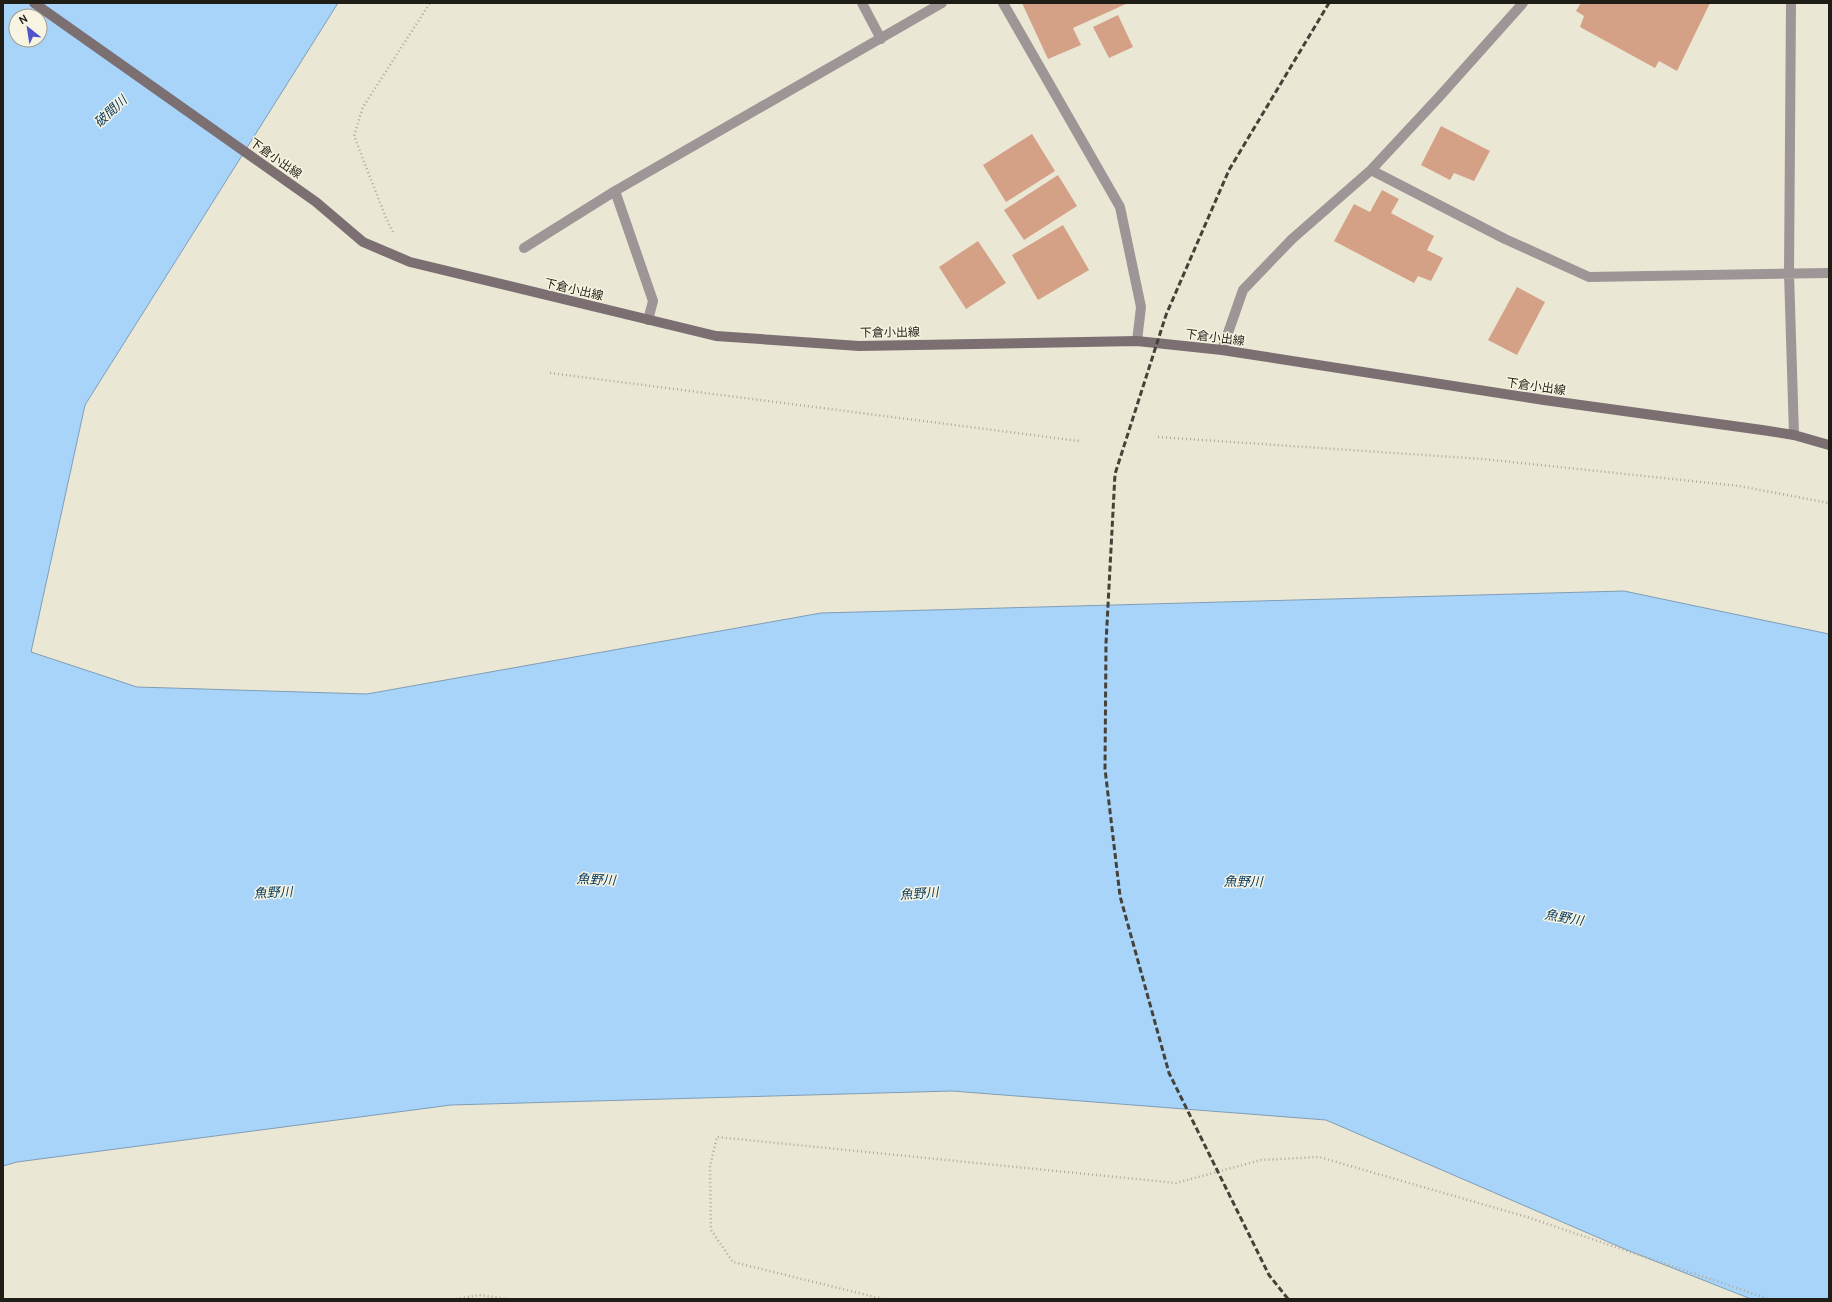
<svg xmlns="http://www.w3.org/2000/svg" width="1832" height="1302" font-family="Cabin,'Noto Sans JP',sans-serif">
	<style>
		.water { fill: #a8d4fa; stroke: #7f9db6; fill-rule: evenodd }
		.building { fill: #d4a186 }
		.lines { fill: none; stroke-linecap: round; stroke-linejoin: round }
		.path { stroke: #adaa9b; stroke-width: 2.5; stroke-dasharray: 1 3; stroke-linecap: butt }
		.street { stroke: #9e9597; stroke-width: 10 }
		.secondary { stroke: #7b6f71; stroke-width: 10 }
		.rail { stroke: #444239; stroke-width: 3; stroke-dasharray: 6 3; stroke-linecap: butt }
		.labels { text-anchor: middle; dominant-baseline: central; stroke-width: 3; stroke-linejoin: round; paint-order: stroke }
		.street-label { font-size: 12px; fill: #1e1d16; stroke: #f8f4e2 }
		.water-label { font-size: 13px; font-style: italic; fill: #0a3d60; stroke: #f8f4e2 }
	</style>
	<rect width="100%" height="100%" fill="#ebe7d5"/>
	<!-- water -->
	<path class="water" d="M3,3h335l-253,402 -54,247 106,35 230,7 454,-81 803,-22 205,43v665h-78l-124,-49 -301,-130 -374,-29 -501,14 -434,57 -14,4zM16,16h24v24h-24z"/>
	<!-- building -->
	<path class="building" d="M1022,3h106l-55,25 8,17 -33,14z
		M1581,3h129l-33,68 -18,-10 -4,7 -75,-41 4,-11 -8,-5z
		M1118,15l15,32 -24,11 -16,-31z
		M1441,126l49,25 -16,30 -20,-8 -4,7 -29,-15z
		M1032,134l23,37 -49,31 -23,-37z
		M1058,175l19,31 -53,34 -20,-30z
		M1382,190l17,9 -8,14 43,23 -7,14 16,8 -12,23 -13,-5 -4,7 -80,-42 20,-37 16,8z
		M1063,225l26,45 -51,30 -26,-45z
		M978,241l28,42 -40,26 -27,-42z
		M1517,287l28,15 -28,53 -29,-15z"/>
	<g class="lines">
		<!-- path -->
		<path class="path" d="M393,232l-7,-14 -32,-82 9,-29 67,-104
			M550,373l529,68
			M1158,437l325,22 256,27 90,17
			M456,1299l23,-4 29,4
			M883,1299l-150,-37 -22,-32 -1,-64 7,-29 459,46 85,-23 58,-3 208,60 242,82"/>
		<!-- street -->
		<path class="street" d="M862,3l19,36
			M1003,3l117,204 21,100 -4,34
			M1791,3l-2,270 5,162
			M1371,170l134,69 84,38 240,-4
			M615,191l38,110 -5,19
			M524,248l91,-57 327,-188
			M1222,350l21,-60 49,-51 79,-69 68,-73 84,-94"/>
		<!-- secondary -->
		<path class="secondary" d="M34,3l282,199 47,40 47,20 306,74 143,10 278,-5 85,9 322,50 218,30 32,5 35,10"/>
		<!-- rail -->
		<path class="rail" d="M1288,1299l-19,-24 -100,-202 -49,-177 -15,-127 1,-126 9,-169 51,-159 63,-145 100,-167"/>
	</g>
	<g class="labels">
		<!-- street labels -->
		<g class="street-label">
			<text transform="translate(276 158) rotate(35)">下倉小出線</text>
			<text transform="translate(574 289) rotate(13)">下倉小出線</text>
			<text transform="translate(890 332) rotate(-1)">下倉小出線</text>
			<text transform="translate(1215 337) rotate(7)">下倉小出線</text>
			<text transform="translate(1536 386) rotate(8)">下倉小出線</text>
		</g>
		<!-- water labels -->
		<g class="water-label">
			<text transform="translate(110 111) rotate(-43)">破間川</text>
			<text transform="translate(596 879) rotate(3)">魚野川</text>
			<text transform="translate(1243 881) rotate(1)">魚野川</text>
			<text transform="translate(273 892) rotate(-3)">魚野川</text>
			<text transform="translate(919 893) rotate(-4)">魚野川</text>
			<text transform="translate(1564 917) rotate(10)">魚野川</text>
		</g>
	</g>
	<!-- border -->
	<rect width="1832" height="1302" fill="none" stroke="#1e1d16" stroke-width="8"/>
	<!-- north arrow -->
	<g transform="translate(28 28) rotate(330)"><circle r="19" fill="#f8f4e2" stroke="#a19e90"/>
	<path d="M0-3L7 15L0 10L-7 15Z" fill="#5153ca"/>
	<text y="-6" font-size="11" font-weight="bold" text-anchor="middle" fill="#1e1d16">N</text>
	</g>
</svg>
